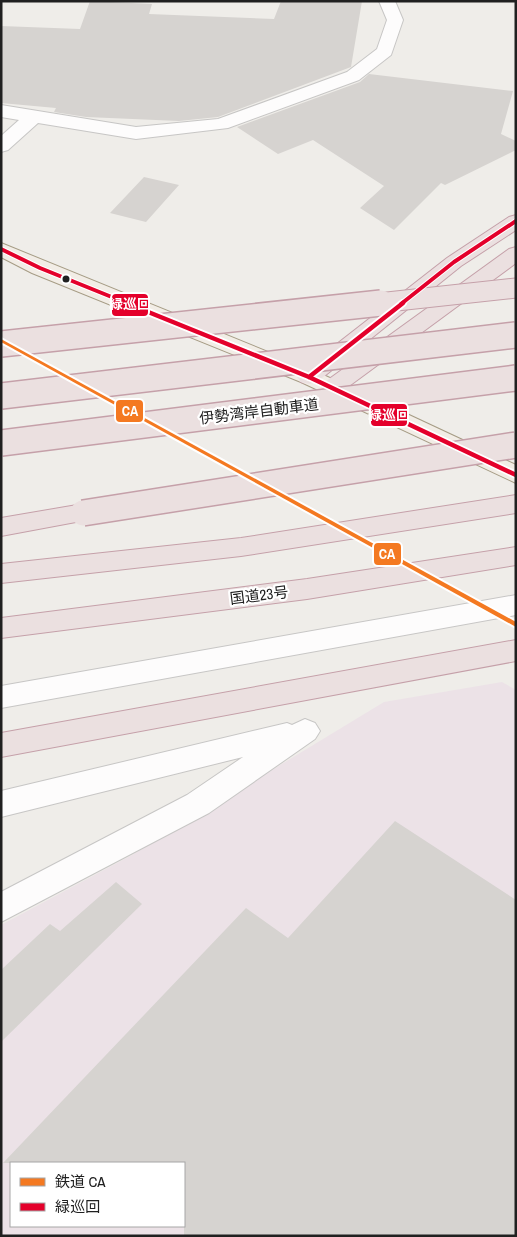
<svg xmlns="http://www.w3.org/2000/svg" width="517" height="1237" font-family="'Archivo Narrow','Noto Sans JP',sans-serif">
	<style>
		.industrial { fill: #ece2e7; fill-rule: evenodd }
		.building { fill: #d6d3d0 }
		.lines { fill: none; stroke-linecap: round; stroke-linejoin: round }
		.street-casing { stroke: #c7c6c5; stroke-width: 2 }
		.primary-casing { stroke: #a69c85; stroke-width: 2 }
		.highway-casing { stroke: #c5a0a9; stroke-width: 2 }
		.street { fill: #fdfcfc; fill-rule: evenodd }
		.primary { fill: #f2ede6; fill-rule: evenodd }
		.highway { fill: #ebe0e0; fill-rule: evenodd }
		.highway-bridge-far1-casing { stroke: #c5a0a9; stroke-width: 21; stroke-linecap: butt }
		.highway-bridge-casing { stroke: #c5a0a9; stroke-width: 28; stroke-linecap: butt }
		.highway-bridge-far1 { stroke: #ebe0e0; stroke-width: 19 }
		.highway-bridge { stroke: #ebe0e0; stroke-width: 25 }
		.bus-1-far1-casing { stroke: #fff; stroke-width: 6 }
		.bus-1-casing { stroke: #fff; stroke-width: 8 }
		.bus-1-far1 { stroke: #e4002b; stroke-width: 4 }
		.bus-1 { stroke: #e4002b; stroke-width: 4.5 }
		.rail-1-casing { stroke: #fff; stroke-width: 4 }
		.rail-1 { fill: #f47921; fill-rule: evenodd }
		.bus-dot { fill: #202020; stroke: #fff; stroke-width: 2 }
		.labels { text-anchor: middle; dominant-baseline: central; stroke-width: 4.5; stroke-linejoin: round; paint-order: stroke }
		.street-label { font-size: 15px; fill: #202020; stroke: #fff }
		.line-badge { stroke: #fff; stroke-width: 2 }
		.badge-label { font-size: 14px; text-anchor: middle; font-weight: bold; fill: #fff }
	</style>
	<rect width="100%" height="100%" fill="#efede9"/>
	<!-- industrial -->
	<path class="industrial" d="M502,682l14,8v546h-515v-311l131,-70 252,-153zM11,1163h173v63h-173z"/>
	<!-- building -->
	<path class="building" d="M90,1l62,3 -3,10 125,5 7,-18h81l-11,66 -133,50 -39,4 -93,-4 -32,-5 2,-4 -55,-5v-77l79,3z
		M369,74l144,17 -12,43 15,7v9l-71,35 -4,-2 -47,47 -34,-22 24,-22 -71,-46 -35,14 -41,-27 123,-45z
		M144,177l35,8 -33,37 -36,-9z
		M395,821l121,79v336h-332v-73h-181l243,-255 42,30z
		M116,882l26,22 -141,138v-72l49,-46 10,7z"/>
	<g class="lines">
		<!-- street casing -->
		<g class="street-casing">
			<path id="street" d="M379,1h16l8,19 -12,35 -32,25 -131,48 -92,11 -98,-16 -30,27 -7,2v-16l18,-16 -18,-3v-12l135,22 82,-8 129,-47 30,-23 10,-29z
				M516,595v20l-515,93v-22z
				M305,719l10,4 5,8 -5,8 -106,74 -208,109v-30l186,-97 56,-38 -242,60v-26l286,-68 5,2z"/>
		</g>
		<!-- primary casing -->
		<g class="primary-casing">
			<path id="primary" d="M1,243l316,129 199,93v18l-215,-101 -269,-109 -31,-16z"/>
		</g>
		<!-- highway casing -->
		<g class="highway-casing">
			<path id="highway" d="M516,215v15l-55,36 -144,116 -8,2 -8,-2 -4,-5 4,-5 146,-114 62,-41z
				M516,247v16l-175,129 -8,2 -8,-2 -4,-5 4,-5 184,-133z
				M516,495v18l-275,43 -240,27v-19l240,-26z
				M83,504l9,3 4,6 -4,6 -91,17v-18z
				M516,547v18l-209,34 -306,39v-20l306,-39z
				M516,640v21l-515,96v-24z"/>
		</g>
		<!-- street -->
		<use href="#street" class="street"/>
		<!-- primary -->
		<use href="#primary" class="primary"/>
		<!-- highway -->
		<use href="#highway" class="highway"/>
		<!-- highway-bridge-far1 casing -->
		<g class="highway-bridge-far1-casing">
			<path id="highway-bridge-far1" d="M369,304l147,-16"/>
		</g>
		<!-- highway-bridge casing -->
		<g class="highway-bridge-casing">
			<path id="highway-bridge" d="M1,344l380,-41
				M1,396l515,-61
				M1,443l515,-65
				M83,513l433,-68"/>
		</g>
		<!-- highway-bridge-far1 -->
		<use href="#highway-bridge-far1" class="highway-bridge-far1"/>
		<!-- highway-bridge -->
		<use href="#highway-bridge" class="highway-bridge"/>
		<!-- bus-1-far1 casing -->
		<g class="bus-1-far1-casing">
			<path id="bus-1-far1" d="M1,249l39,19 89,36
				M401,304l53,-42 62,-41"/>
		</g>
		<!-- bus-1 casing -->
		<g class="bus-1-casing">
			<path id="bus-1" d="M126,303l183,74 207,98
				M309,377l94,-74"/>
		</g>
		<!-- bus-1-far1 -->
		<use href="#bus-1-far1" class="bus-1-far1"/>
		<!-- bus-1 -->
		<use href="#bus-1" class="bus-1"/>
		<!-- rail-1 casing -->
		<g class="rail-1-casing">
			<path id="rail-1" d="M1,339l515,283v5l-515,-285z"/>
		</g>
		<!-- rail-1 -->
		<use href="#rail-1" class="rail-1"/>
	</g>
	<!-- markers -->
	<circle class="bus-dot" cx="66" cy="279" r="4.5"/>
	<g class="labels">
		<!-- street labels -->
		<g class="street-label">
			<text transform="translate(259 411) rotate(-7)">伊勢湾岸自動車道</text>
			<text transform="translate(259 595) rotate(-7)">国道23号</text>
		</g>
	</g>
	<g class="line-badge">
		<rect x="111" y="293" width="38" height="24" rx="5" fill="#e4002b"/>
		<rect x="115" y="399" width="29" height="24" rx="5" fill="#f47921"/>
		<rect x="370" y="403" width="38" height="24" rx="5" fill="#e4002b"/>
		<rect x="373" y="542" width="29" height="24" rx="5" fill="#f47921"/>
	</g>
	<g class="badge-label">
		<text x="130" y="309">緑巡回</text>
		<text x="130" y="416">CA</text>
		<text x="389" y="420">緑巡回</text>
		<text x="387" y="559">CA</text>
	</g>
	<!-- border -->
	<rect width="517" height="1237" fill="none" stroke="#202020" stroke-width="5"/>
	<!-- legend -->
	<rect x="10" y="1162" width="175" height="65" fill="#ffffff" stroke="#a6a6a6"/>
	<rect x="20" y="1178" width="25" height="8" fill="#f47921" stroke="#a6a6a6"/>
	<text x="55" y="1187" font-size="15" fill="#202020">鉄道 CA</text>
	<rect x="20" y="1203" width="25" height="8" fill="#e4002b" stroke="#a6a6a6"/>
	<text x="55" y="1212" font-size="15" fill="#202020">緑巡回</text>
</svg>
